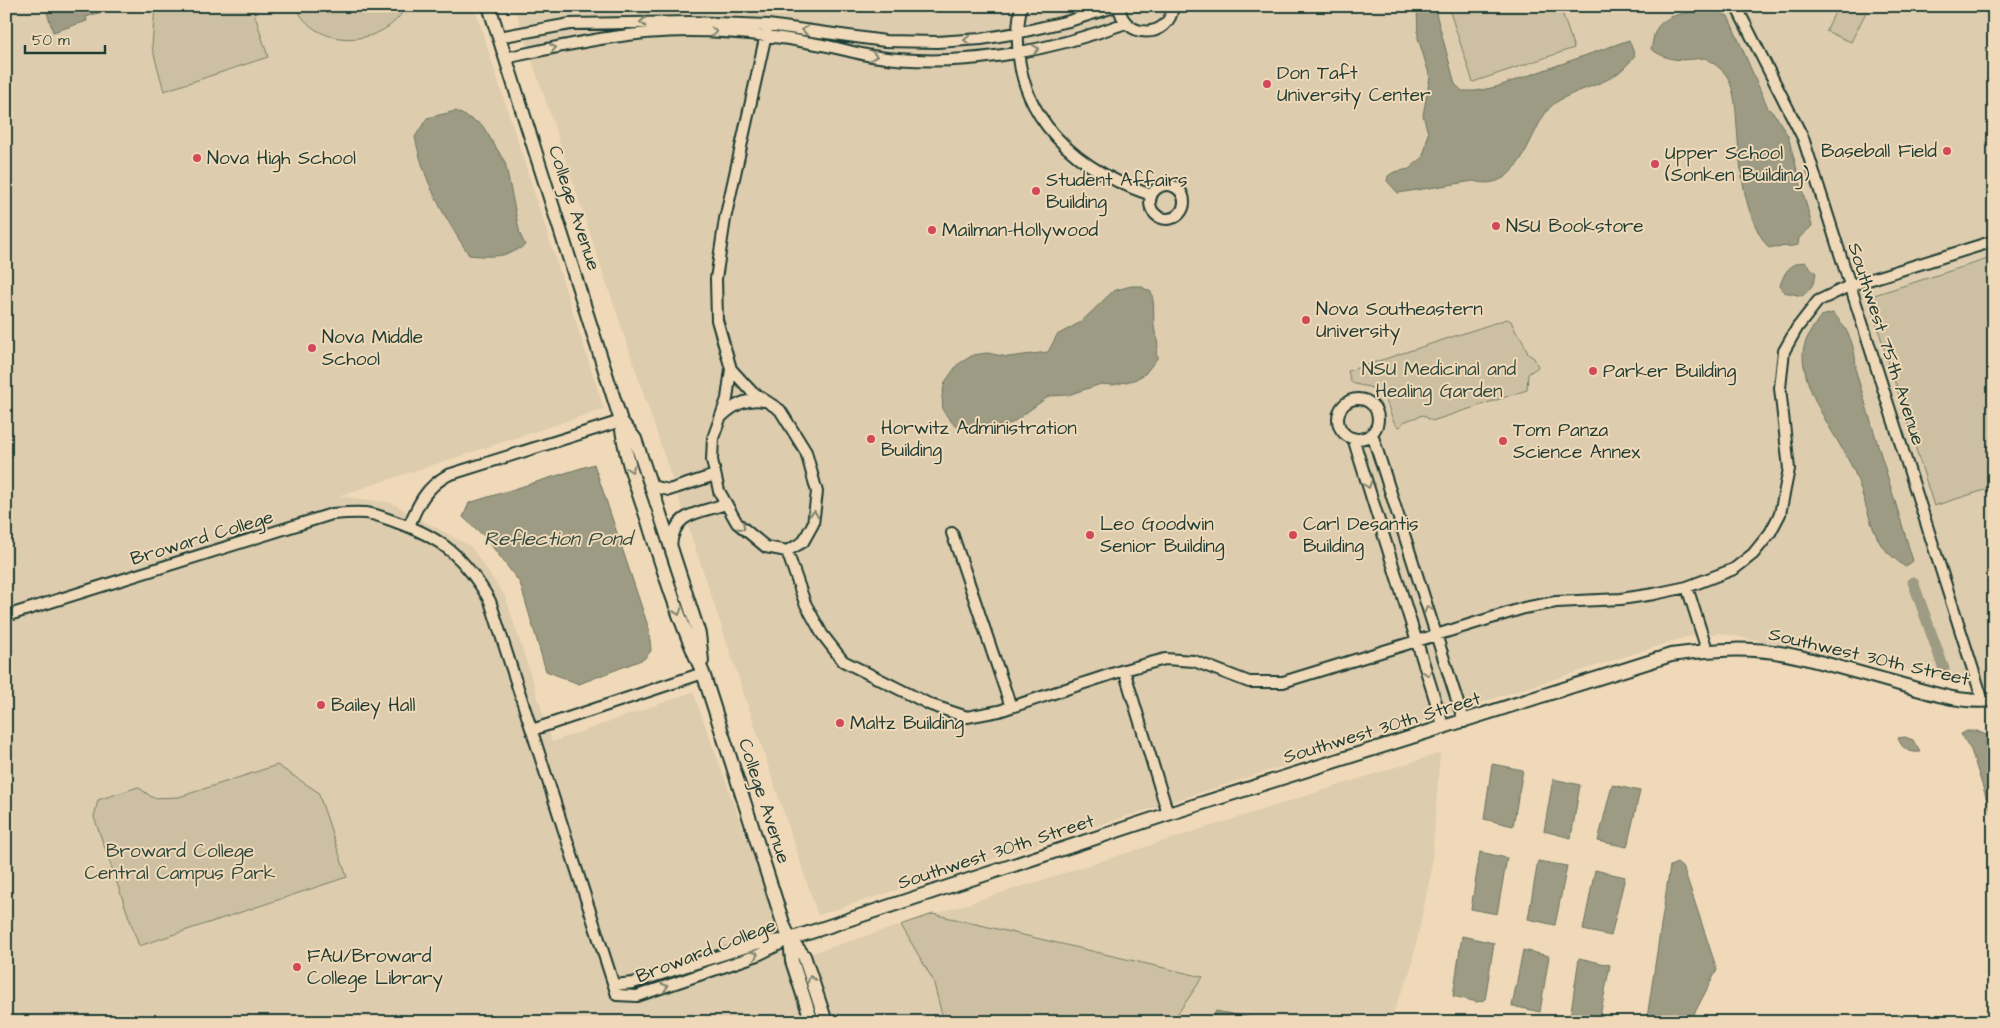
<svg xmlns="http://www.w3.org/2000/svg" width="2000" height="1028" font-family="'Architects Daughter',sans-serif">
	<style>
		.built { fill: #ddccad }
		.green { fill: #cdc0a2; stroke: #767e6b }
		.water { fill: #9d9b83; stroke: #6b7563 }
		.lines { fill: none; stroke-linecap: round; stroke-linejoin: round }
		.canal { stroke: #9d9b83; stroke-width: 11 }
		.minor-casing { stroke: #1f3d34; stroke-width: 14 }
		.tertiary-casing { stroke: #1f3d34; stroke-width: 16 }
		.minor { stroke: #efd9b8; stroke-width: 10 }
		.tertiary { stroke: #efd9b8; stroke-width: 12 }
		.oneway { stroke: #7d836f }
		.poi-dot { fill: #d1495b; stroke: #efd9b8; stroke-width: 2 }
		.labels { text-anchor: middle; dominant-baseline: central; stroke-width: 4; stroke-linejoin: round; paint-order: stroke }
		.poi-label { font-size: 19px; fill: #1f3d34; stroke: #efd9b8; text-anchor: start }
		.street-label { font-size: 19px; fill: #1f3d34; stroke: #efd9b8 }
		.park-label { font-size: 19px; fill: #304a3f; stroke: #efd9b8 }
		.water-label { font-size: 20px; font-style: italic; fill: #324b40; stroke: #efd9b8 }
	</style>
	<rect width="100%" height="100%" fill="#efd9b8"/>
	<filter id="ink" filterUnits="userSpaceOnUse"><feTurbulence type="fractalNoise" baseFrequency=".02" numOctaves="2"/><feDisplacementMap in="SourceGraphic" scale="10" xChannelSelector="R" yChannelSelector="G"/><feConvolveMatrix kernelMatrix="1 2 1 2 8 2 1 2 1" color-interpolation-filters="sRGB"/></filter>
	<g filter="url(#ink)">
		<!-- built -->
		<path class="built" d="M6,6h468l130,403 -266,87 53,7 80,44 35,51 46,144 141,-50 98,268 649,-207 -9,120 -21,99 -21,50h-1383z
			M514,6h1480v681l-275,-54 -33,4 -868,278z"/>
		<!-- green -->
		<path class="green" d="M155,6h97l16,51 -104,34 -12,-44z
			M296,6h110c-20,42 -92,45 -110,0z
			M1448,6h112l14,42 -101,34z
			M1838,6h31l-18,36 -25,-11z
			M1994,257v230l-60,19 -66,-209z
			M1507,319l4,2 5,11 6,7 6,15 6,4 4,9 -10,7 -1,16 -95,31 -9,-6 -20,7 -2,4 -3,1c-10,-10 -7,-24 -18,-34 -10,-9 -22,-6 -29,-11l-3,-11z
			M277,765l41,27 29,85 -208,69 -45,-129 4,-17 40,-13 15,11 26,-1z
			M933,914l270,63 -31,45h-234l5,-3 -10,-39 -32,-55z"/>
		<!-- water -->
		<path class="water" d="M45,6h58l1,5 -18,6 1,4 -34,11z
			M1417,6h17l21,78 7,7h14l20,-4 133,-47 6,16c-7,8 -14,16 -23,21 -18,11 -53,17 -65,34 -19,25 -28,83 -74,70l-75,12 -11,-12 1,-5 6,-4 15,-3 13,-11 4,-12 2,-13 -5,-18 7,-38 -12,-39z
			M1714,11l14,5 40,92 8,8 12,20 24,90 -13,12 -1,7c-10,3 -19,0 -29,3 -26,-31 -29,-82 -32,-121 -1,-16 -2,-35 -9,-49 -4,-8 -16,-16 -23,-20 -23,2 -34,5 -54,-9 2,-6 2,-14 5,-19 10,-19 40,-18 58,-19z
			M456,111l26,14 23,37 15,72 5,11c-17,13 -35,12 -56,10 -26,-41 -44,-70 -54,-118l12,-19z
			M1805,262l11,11c-2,11 -5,16 -14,23l-18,-4 -4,-6c4,-14 10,-23 25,-24z
			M1131,286h9l11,6c4,12 2,20 3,32 0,12 7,17 2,30l2,3 -13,17 -11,6 -21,5 -12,-1 -33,11 -19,1 -37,27 -29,7 -8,1 -20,-5 -12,-15 -1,-15 3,-14 12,-17 16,-10 14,-2 21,4 40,-5 9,-17 24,-13 32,-31z
			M1833,313c17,18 23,35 23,59l57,189 -8,6c-8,-7 -20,-15 -25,-24 -12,-22 -16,-49 -26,-72 -17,-36 -49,-74 -51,-114 -1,-14 10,-31 18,-41z
			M594,464l55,165 2,22 -7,8 -65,25 -33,-13 -26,-88 -35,-46 -22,-20 6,-14z
			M1967,731h10l14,6 3,9v76l-23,-72 -10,-16z
			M1905,737l8,3 7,12c-11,1 -18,-3 -22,-14z
			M1492,764l31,6 -10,56 -29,-7z
			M1553,779l27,6 -9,53 -27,-7z
			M1612,785l28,6 -13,56 -29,-6z
			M1480,852l27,6 -10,56 -26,-5z
			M1538,861l29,5 -12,59 -27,-6z
			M1677,863l7,6 33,101 -23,44 -22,4h-25l23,-152z
			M1595,870l30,7 -14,59 -28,-6z
			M1462,936l32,7 -9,57 -8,2 -24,-6z
			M1523,950l26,6 -9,56 -28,-6z
			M1579,958l31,7 -11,57 -29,-4z
			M1216,1011l55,11h-61z"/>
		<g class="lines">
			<!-- canal -->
			<path class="canal" d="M1913,582l31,87"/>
			<!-- minor casing -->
			<g class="minor-casing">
				<path id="minor" d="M1021,6c-18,97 44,160 130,189
					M1119,6c4,34 51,34 54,0
					M1736,6l67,132 180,563
					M499,37l71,-13 120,-2 78,3 117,16 52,1 44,-3 36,-6 52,-12 48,-15
					M505,58c61,-13 121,-27 184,-27 43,0 86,5 128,13 19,3 37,9 55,12 85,13 175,-4 254,-33
					M1150 202a17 17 0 1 1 34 0a17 17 0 1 1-34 0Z
					M731,369l20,22 29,19 26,42 11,40 -4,32 -10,18 -16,9 -21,-4 -29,-24 -18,-32 -7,-31 1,-22 14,-39 4,-30 -14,-49 -1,-41 9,-60 43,-194
					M1338 419a20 20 0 1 1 40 0a20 20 0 1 1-40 0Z
					M721,417c13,-12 25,-19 43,-16
					M1372,434l92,288
					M1353,438l91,290
					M651,486l18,4 46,-15
					M409,526c9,-22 17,-39 39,-51l173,-54
					M952,533l59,174
					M671,545c4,-34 27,-31 54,-41
					M787,551l18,52 17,31 21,27 88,44 36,12 32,-6 125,-41 41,-11 29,2 55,21h34l241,-74 32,-6 65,-3 33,-5 33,-7 47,-18 19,-15 17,-21 10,-19 9,-45 -9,-81 4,-37 13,-23 21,-27 31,-15 145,-45
					M1687,587l20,63
					M6,616l326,-102c11,-1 23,-2 34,-1 10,1 21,6 30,9 46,15 70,37 94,79l127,394 20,1 121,-41 32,-16
					M1124,670l44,144
					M532,730l171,-57
					M614,985l19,-2 133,-42 18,-1"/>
			</g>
			<!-- tertiary casing -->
			<g class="tertiary-casing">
				<path id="tertiary" d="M489,6l132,415c3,33 15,65 26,97 16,52 33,105 56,155l81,253 6,13 14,17 22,66
					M621,421l14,18 16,47 48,148 3,27
					M790,939l378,-125 503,-159c44,-6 84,-9 129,2 32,8 64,17 96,26 32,9 65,21 98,17
					M790,939l2,22 20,61"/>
			</g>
			<!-- minor -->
			<use href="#minor" class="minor"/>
			<!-- tertiary -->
			<use href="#tertiary" class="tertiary"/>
		</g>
		<!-- one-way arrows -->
		<defs><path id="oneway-chevron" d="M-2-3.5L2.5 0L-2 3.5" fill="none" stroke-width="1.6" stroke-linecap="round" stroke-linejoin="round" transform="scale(1.25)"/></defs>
		<g class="oneway">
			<use href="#oneway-chevron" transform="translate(643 22) rotate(180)"/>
			<use href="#oneway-chevron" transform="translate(805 30) rotate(-172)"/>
			<use href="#oneway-chevron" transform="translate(714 32) rotate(2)"/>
			<use href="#oneway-chevron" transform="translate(967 40) rotate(177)"/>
			<use href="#oneway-chevron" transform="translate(553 48) rotate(-11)"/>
			<use href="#oneway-chevron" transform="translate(1036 49) rotate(-11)"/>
			<use href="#oneway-chevron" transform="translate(874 56) rotate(9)"/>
			<use href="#oneway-chevron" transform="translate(631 469) rotate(72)"/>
			<use href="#oneway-chevron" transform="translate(1368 485) rotate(72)"/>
			<use href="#oneway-chevron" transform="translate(814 514) rotate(-84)"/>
			<use href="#oneway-chevron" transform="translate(742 527) rotate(43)"/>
			<use href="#oneway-chevron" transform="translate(1428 609) rotate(-108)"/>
			<use href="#oneway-chevron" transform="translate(678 612) rotate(71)"/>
			<use href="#oneway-chevron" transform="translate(1428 673) rotate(73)"/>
			<use href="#oneway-chevron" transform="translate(755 955) rotate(-21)"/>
			<use href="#oneway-chevron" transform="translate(811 979) rotate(-109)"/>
			<use href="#oneway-chevron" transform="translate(665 987) rotate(-18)"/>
		</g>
	</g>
	<!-- markers -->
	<g class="poi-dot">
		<circle cx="1267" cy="84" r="5"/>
		<circle cx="1947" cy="151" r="5"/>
		<circle cx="197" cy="158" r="5"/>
		<circle cx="1655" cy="164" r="5"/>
		<circle cx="1036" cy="191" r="5"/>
		<circle cx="1496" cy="226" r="5"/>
		<circle cx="932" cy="230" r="5"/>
		<circle cx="1306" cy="320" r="5"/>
		<circle cx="312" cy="348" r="5"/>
		<circle cx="1593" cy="371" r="5"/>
		<circle cx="871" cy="439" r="5"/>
		<circle cx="1503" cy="441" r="5"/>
		<circle cx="1090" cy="535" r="5"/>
		<circle cx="1293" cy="535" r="5"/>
		<circle cx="321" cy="705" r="5"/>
		<circle cx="840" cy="723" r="5"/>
		<circle cx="297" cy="967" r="5"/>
	</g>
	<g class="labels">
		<!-- poi labels -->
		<g class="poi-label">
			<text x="1277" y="73">Don Taft<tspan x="1277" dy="22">University Center</tspan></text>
			<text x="1937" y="151" text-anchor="end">Baseball Field</text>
			<text x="1665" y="153">Upper School<tspan x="1665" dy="22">(Sonken Building)</tspan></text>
			<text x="207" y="158">Nova High School</text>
			<text x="1046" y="180">Student Affairs<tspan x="1046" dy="22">Building</tspan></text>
			<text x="1506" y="226">NSU Bookstore</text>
			<text x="942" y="230">Mailman-Hollywood</text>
			<text x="1316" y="309">Nova Southeastern<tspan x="1316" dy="22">University</tspan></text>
			<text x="322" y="337">Nova Middle<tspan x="322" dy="22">School</tspan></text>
			<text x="1603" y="371">Parker Building</text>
			<text x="881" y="428">Horwitz Administration<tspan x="881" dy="22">Building</tspan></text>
			<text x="1513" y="430">Tom Panza<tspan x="1513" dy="22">Science Annex</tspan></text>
			<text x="1100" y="524">Leo Goodwin<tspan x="1100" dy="22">Senior Building</tspan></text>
			<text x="1303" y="524">Carl Desantis<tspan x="1303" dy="22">Building</tspan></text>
			<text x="331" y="705">Bailey Hall</text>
			<text x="850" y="723">Maltz Building</text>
			<text x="307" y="956">FAU/Broward<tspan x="307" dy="22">College Library</tspan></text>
		</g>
		<!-- street labels -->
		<g class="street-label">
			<text transform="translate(574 208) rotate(72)">College Avenue</text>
			<text transform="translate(1886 344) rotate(72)">Southwest 75th Avenue</text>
			<text transform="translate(202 538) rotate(-17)">Broward College</text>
			<text transform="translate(1869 657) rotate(13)">Southwest 30th Street</text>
			<text transform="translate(1382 728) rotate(-17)">Southwest 30th Street</text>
			<text transform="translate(764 801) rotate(72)">College Avenue</text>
			<text transform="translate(996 852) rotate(-18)">Southwest 30th Street</text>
			<text transform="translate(706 951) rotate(-21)">Broward College</text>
		</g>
		<!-- park labels -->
		<g class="park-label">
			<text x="1439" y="369">NSU Medicinal and<tspan x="1439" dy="22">Healing Garden</tspan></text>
			<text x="180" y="851">Broward College<tspan x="180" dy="22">Central Campus Park</tspan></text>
		</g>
		<!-- water labels -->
		<g class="water-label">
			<text x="558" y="539">Reflection Pond</text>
		</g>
	</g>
	<!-- margin -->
	<rect width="2000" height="1028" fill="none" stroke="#efd9b8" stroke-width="25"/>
	<rect x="12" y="12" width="1975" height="1003" fill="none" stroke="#1f3d34" stroke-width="2" filter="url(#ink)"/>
	<!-- scale -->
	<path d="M25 45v8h80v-8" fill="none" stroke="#1f3d34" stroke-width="2.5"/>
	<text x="32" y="45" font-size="15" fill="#1f3d34" stroke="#efd9b8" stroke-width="4" paint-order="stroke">50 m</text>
</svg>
